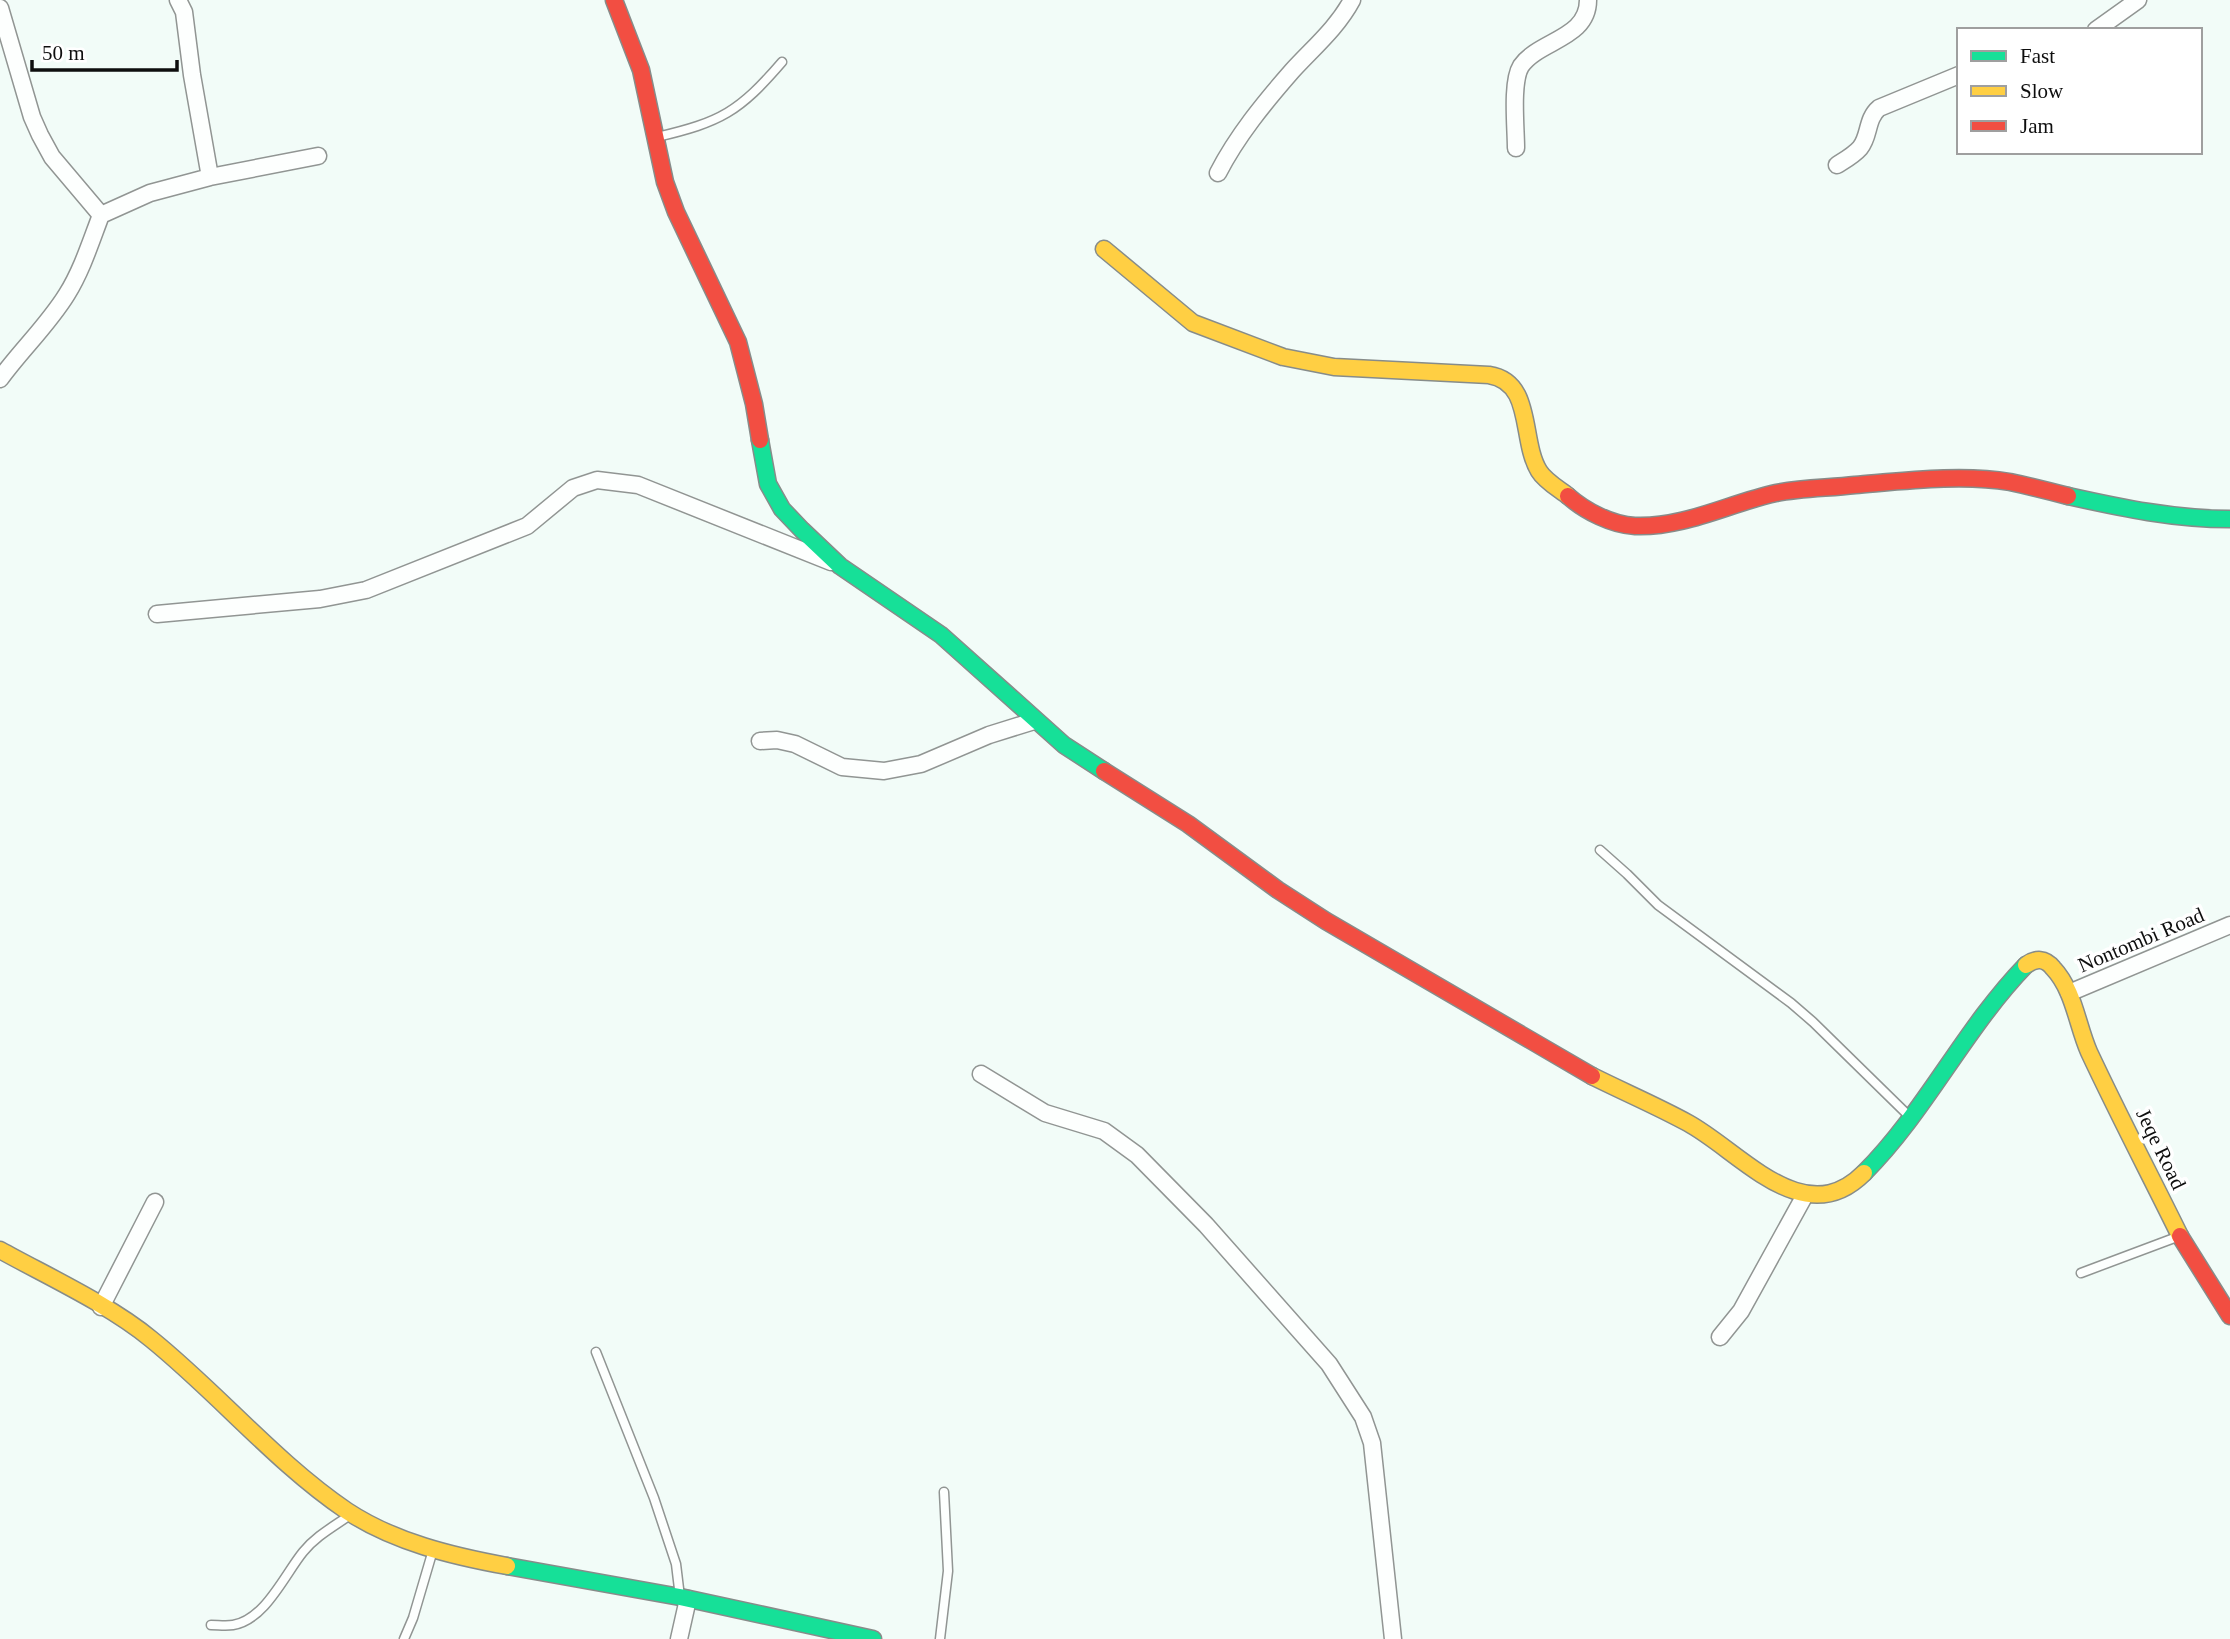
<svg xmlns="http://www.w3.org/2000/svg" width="2230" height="1639" font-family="'Times New Roman',serif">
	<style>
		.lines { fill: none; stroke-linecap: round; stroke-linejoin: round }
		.lane-casing { stroke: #919593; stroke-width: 11 }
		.street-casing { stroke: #919593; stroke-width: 19 }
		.fast-casing { stroke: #878c8a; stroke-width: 19 }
		.slow-casing { stroke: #878c8a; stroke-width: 19 }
		.jam-casing { stroke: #878c8a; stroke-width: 19 }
		.lane { stroke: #fdfffe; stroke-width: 8 }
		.street { stroke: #fdfffe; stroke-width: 16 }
		.fast { stroke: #16e098; stroke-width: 16 }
		.slow { stroke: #ffcf43; stroke-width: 16 }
		.jam { stroke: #f24e42; stroke-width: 16 }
		.labels { text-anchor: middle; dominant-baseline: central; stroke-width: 7; stroke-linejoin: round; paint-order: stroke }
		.street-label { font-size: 21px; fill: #0e0e0e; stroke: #fff }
	</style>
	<rect width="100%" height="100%" fill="#f2fcf8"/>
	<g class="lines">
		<!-- lane casing -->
		<g class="lane-casing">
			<path id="lane" d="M657,137c64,-15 82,-25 125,-75
				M1600,850l27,24 31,31 133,98 22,19 97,95
				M2081,1273l96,-36
				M596,1352l58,146 22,66 4,33
				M211,1625c7,0 15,1 22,0 32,-5 52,-51 70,-73 13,-16 30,-25 47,-37
				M404,1639l9,-21 20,-68
				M940,1639l8,-68 -4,-79"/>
		</g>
		<!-- street casing -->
		<g class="street-casing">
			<path id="street" d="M0,8l32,109 8,18 12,22 49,58
				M2096,30l42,-30
				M1516,148c0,-20 -5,-66 5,-82 18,-26 67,-27 67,-66
				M1837,165c8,-5 17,-10 23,-17 10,-12 6,-29 19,-40l80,-33
				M1218,173c19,-37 46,-70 74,-102 21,-23 45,-43 60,-71
				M210,177l108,-21
				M0,379c21,-29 48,-54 67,-85 15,-24 24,-53 34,-79l49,-22 60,-16 -18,-102 -8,-63 -6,-12
				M157,614l163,-15 46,-9 161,-64 46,-38 24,-8 41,5 193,77
				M760,741l17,-1 18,4 47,23 42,4 37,-7 68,-29 45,-14
				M2069,993l161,-68
				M981,1074l64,39 59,18 33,24 69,70 123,139 34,53 9,26 21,196
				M101,1307l54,-105
				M1720,1337l21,-26 64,-116
				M679,1639l9,-40"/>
		</g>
		<!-- fast casing -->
		<g class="fast-casing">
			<path id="fast" d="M760,440l8,44 14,25 20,21 38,36 101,69 123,110 40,26
				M2068,496c54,12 106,23 162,23
				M1864,1173c62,-62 100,-144 162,-208
				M507,1566l173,31 193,42"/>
		</g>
		<!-- slow casing -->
		<g class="slow-casing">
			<path id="slow" d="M1104,249l89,74 90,34 51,10 155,8c45,7 31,65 50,96 6,10 20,18 29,25
				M2026,965c10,-7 19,-7 27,3 21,22 24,57 36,84 29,62 61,123 91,184
				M1592,1076c32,16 65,30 96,47 53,29 116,110 176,50
				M0,1250c47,26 110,55 151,89 67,54 125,124 196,172 47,31 105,45 160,55"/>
		</g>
		<!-- jam casing -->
		<g class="jam-casing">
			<path id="jam" d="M614,0l27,70 24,112 11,30 62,130 16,62 6,36
				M1568,496c17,15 44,29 67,30 49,2 95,-23 141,-33 25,-5 53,-5 79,-8 49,-4 107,-11 155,-3 19,4 39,9 58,14
				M1104,771l84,53 90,66 48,31 266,155
				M2180,1236l50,80"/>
		</g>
		<!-- lane -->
		<use href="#lane" class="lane"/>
		<!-- street -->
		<use href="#street" class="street"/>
		<!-- fast -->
		<use href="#fast" class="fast"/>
		<!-- slow -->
		<use href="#slow" class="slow"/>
		<!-- jam -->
		<use href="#jam" class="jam"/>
	</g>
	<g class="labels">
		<!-- street labels -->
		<g class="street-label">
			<text transform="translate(2141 940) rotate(-23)">Nontombi Road</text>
			<text transform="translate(2161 1149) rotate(64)">Jeqe Road</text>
		</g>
	</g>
	<!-- legend -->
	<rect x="1957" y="28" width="245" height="126" fill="#ffffff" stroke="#9f9f9f" stroke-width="2"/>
	<rect x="1971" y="51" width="35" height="10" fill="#16e098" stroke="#9f9f9f" stroke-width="2"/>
	<text x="2020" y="63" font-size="21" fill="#0e0e0e">Fast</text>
	<rect x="1971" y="86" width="35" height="10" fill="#ffcf43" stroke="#9f9f9f" stroke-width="2"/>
	<text x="2020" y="98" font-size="21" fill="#0e0e0e">Slow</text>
	<rect x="1971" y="121" width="35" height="10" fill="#f24e42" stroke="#9f9f9f" stroke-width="2"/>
	<text x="2020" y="133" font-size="21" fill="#0e0e0e">Jam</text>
	<!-- scale -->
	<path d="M32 60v10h145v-10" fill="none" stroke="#0e0e0e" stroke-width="3.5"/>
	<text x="42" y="60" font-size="21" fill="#0e0e0e" stroke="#ffffff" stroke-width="5" paint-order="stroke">50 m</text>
</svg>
